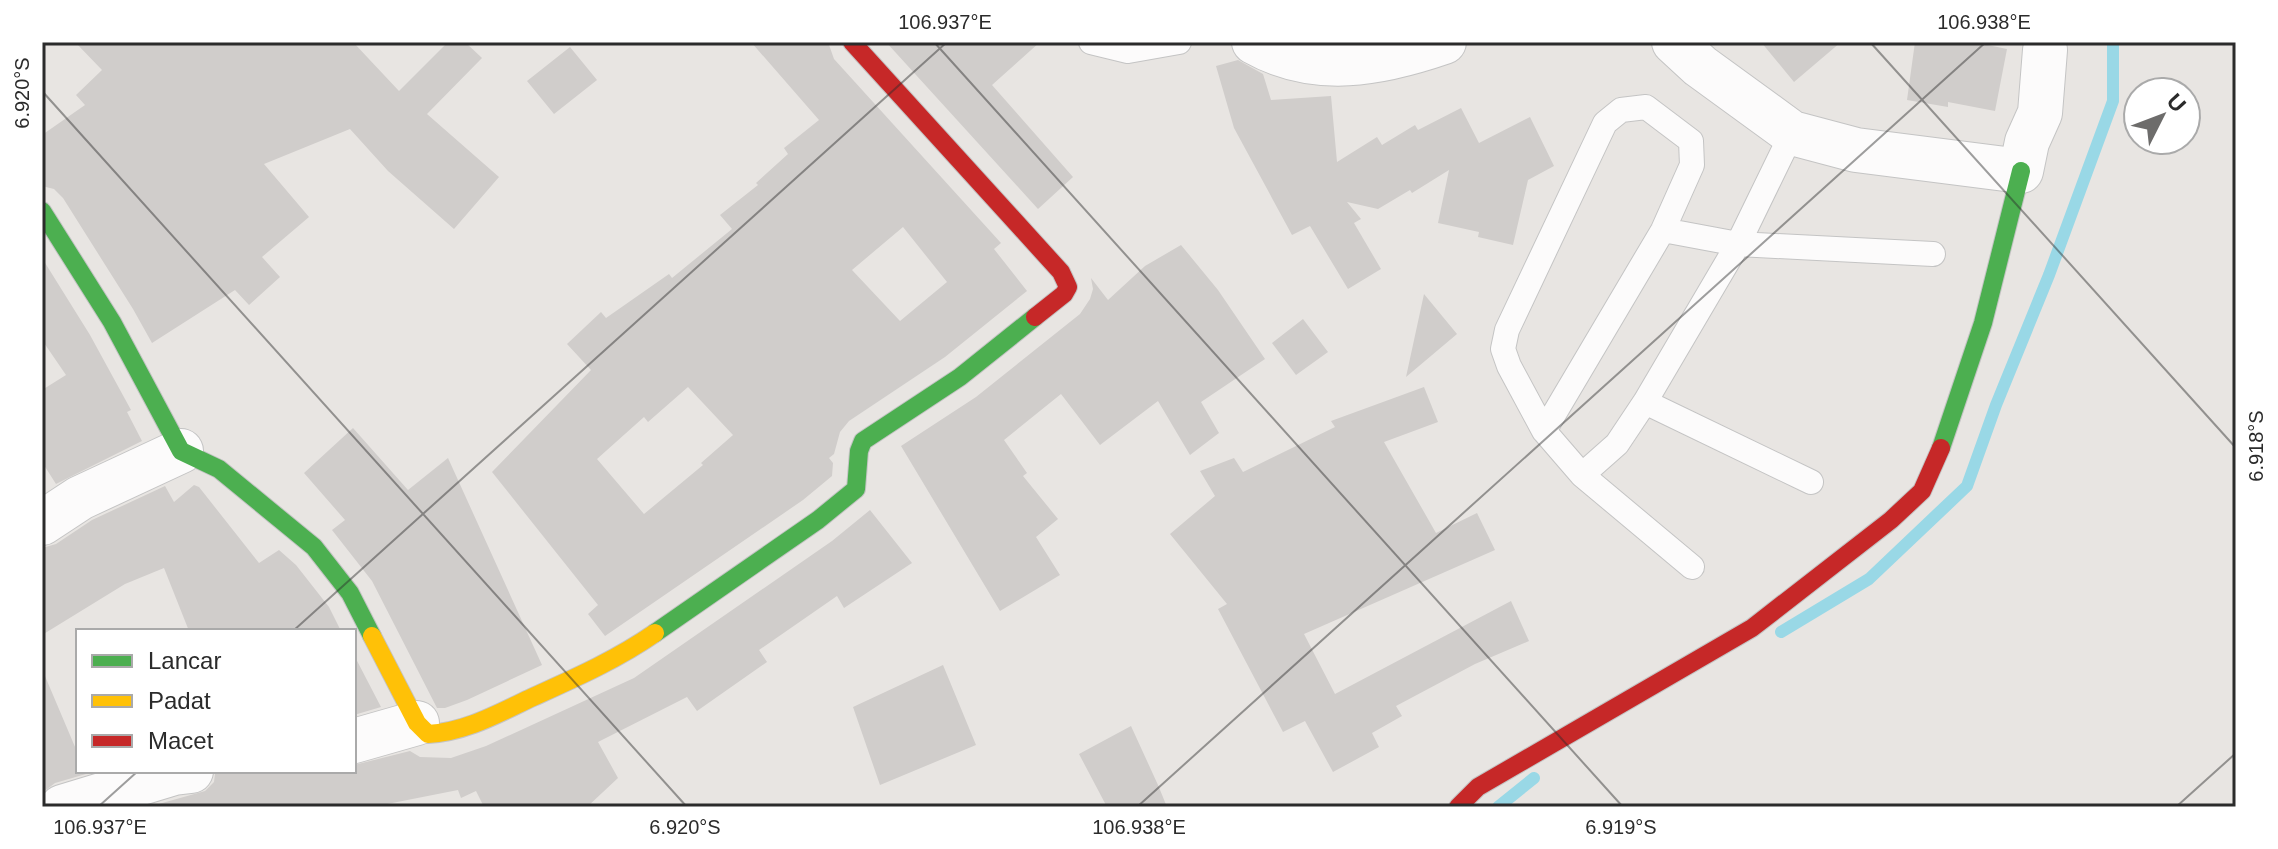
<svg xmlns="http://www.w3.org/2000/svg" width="2278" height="849" font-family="Helvetica,sans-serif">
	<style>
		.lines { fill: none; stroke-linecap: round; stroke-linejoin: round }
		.stream { stroke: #99d8e6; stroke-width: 12 }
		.building { fill: #d0cdcb; fill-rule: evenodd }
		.lane-casing { stroke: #c4c4c4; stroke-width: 26 }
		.street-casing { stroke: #c4c4c4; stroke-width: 46 }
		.fast-casing { stroke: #c4c4c4; stroke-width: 20 }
		.slow-casing { stroke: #c4c4c4; stroke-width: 20 }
		.jam-casing { stroke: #c4c4c4; stroke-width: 20 }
		.lane { stroke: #fcfbfb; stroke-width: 24 }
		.street { stroke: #fcfbfb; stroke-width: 44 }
		.fast { stroke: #4caf50; stroke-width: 18 }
		.slow { stroke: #ffc107; stroke-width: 18 }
		.jam { stroke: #c62828; stroke-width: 18 }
		.ticks { fill: none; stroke: #2b2b2b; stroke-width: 2; stroke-opacity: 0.45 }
		.neatline { fill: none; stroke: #2b2b2b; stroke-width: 3 }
		.ticks-label { font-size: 20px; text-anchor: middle; fill: #2b2b2b }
	</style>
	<rect width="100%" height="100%" fill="#e8e5e2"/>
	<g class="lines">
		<!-- stream -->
		<path class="stream" d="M1781,632l88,-53 98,-93 29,-81 53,-130 64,-174v-59
			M1498,807l36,-29"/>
	</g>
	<!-- building -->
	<path class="building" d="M75,42h278l46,49 49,-49h17l17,16 -55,56 72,63 -45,52 -66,-58 -38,-42 -86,35 45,53 -47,40 18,20 -31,28 -14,-15 -83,53 -19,-34 -70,-111 -9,-9 -12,-3v-51l43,-30 -9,-10 26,-25z
		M751,42h77l6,17 167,184 -7,6 33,42 -82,66 -96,64 -9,11 -6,22 -5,4 4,5 -1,13 -29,24 -198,136 -17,-22 10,-9 -106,-133 99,-102 -24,-26 34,-32 5,6 63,-44 3,4 60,-49 -12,-14 38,-30 -2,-2 32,-29 -4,-6 35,-28zM903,227l44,55 -47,39 -48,-51zM688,387l45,48 -32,28 2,2 -59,49 -47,-55 47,-42 4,5z
		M886,42h154l-48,43 81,92 -35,32z
		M1761,42h80l-47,40z
		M1915,42h58l34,7 -12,62 -47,-9v5l-41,-7z
		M570,47l27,33 -43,34 -27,-33z
		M1238,60l25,14 8,26 60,-4 6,66 40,-25 5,8 33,-20 3,5 43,-22 18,35 51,-26 24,49 -26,14 -15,65 -35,-8 1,-5 -41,-9 11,-53 -37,23 -2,-3 -32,19 -31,-7 14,17 -7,4 27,46 -33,20 -38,-63 -18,9 -58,-107 -18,-62z
		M1181,245l37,45 47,69 -64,43 18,31 -29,22 -32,-54 -58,44 -39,-51 -57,46 23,33 -4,3 35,43 -22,18 24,38 -60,36 -99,-165 75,-49 104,-83 10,-15 3,-10 -2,-11 17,22 37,-34z
		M42,258l48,77 41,75 -4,2 15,29 -86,43 -14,-22v-72l24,-15 -24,-35z
		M1424,294l33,40 -51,43z
		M1303,319l25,33 -32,23 -24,-32z
		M1424,387l14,35 -54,20 52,91 41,-20 18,37 -191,84 31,60 176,-93 18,40 -54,23 -79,42 6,10 -30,17 7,14 -46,25 -28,-51 -22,11 -65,-123 9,-5 -57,-70 45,-38 -15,-25 34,-13 9,14 92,-45 -4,-6z
		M353,428l55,62 40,-32 94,207 -75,35 -22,8h-8l-65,-127 -40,-51 13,-10 -41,-47z
		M194,485l5,2 60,76 20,-13 17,15 33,42 12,24h-152l-25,-63 -39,16 -83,51v-87l14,-4 36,-24 73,-34 9,16z
		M870,510l42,53 -68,45 -7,-12 -78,54 8,12 -70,49 -10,-14 -89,45 20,36 -31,29h-103l-8,-16 -15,7 -3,-8 -86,17h-224l57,-16 9,-9 1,-8 17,-3h122v-6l56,-14 10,6 31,1 35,-12 148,-68 198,-137z
		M354,655l27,52 -27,8z
		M943,665l33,80 -96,40 -27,-78z
		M42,669l36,85v17h7l1,3 -31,9 -13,10z
		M1131,726l27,59 9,22h-60l-28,-53z"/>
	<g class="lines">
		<!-- lane casing -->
		<g class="lane-casing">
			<path id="lane" d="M1091,42l37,9 51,-9
				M1663,230l75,14 195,10
				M1645,402l166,80
				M1544,431l119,-201 29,-65 -1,-24 -45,-34 -25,3 -16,13 -98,207 -4,19 6,17 35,65 38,44
				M1692,567l-110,-92 35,-31 28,-42 93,-158 54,-111"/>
		</g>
		<!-- street casing -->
		<g class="street-casing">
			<path id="street" d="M1254,42c62,35 126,22 190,0
				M1674,42l26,24 92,67 64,17 165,21 6,-29 13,-29 5,-63
				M42,523l38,-25 101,-47
				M354,741l63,-18
				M62,807l112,-34 17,-2"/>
		</g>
		<!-- fast casing -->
		<g class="fast-casing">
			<path id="fast" d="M42,211l70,111 69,129 38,18 95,78 36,46 22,43
				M1941,448l42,-125 38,-152
				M655,633l163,-113 38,-31 3,-38 4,-10 97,-64 75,-60"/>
		</g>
		<!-- slow casing -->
		<g class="slow-casing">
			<path id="slow" d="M372,636l45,87 11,11c38,-2 71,-21 105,-37 42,-19 83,-37 122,-64"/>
		</g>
		<!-- jam casing -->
		<g class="jam-casing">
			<path id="jam" d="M852,42l209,230 7,15 -4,7 -29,23
				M1458,807l20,-20 274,-159 139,-108 31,-29 19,-43"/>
		</g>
		<!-- lane -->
		<use href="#lane" class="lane"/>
		<!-- street -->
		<use href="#street" class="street"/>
		<!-- fast -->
		<use href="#fast" class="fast"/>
		<!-- slow -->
		<use href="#slow" class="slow"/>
		<!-- jam -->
		<use href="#jam" class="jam"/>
	</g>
	<!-- ticks -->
	<path class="ticks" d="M934,42l689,765M1870,42l366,406M42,91l645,716M293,631l654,-589M98,807l40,-36M1137,807l849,-765M2176,807l60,-54"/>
	<!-- border -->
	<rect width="2278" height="849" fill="none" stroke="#ffffff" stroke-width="88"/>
	<!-- legend -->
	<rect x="76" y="629" width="280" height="144" fill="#ffffff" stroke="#aaaaaa" stroke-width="2"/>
	<rect x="92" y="655" width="40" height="12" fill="#4caf50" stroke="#aaaaaa" stroke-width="2"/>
	<text x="148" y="669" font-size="24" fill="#2b2b2b">Lancar</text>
	<rect x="92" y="695" width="40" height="12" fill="#ffc107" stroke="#aaaaaa" stroke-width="2"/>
	<text x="148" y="709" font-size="24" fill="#2b2b2b">Padat</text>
	<rect x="92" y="735" width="40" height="12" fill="#c62828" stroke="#aaaaaa" stroke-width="2"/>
	<text x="148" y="749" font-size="24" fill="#2b2b2b">Macet</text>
	<!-- north arrow -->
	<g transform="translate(2162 116) rotate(48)"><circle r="38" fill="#ffffff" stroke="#aaaaaa" stroke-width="2"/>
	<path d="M0-6L14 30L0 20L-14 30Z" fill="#6d6c6b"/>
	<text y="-12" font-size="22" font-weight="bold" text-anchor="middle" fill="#2b2b2b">U</text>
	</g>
	<rect x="44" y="44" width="2190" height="761" class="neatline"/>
	<g class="ticks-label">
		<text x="945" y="29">106.937°E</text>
		<text x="1984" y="29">106.938°E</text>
		<text transform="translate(22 93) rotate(-90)" y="7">6.920°S</text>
		<text transform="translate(2256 446) rotate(-90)" y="7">6.918°S</text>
		<text x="100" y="834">106.937°E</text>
		<text x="685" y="834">6.920°S</text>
		<text x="1139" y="834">106.938°E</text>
		<text x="1621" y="834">6.919°S</text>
	</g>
</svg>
